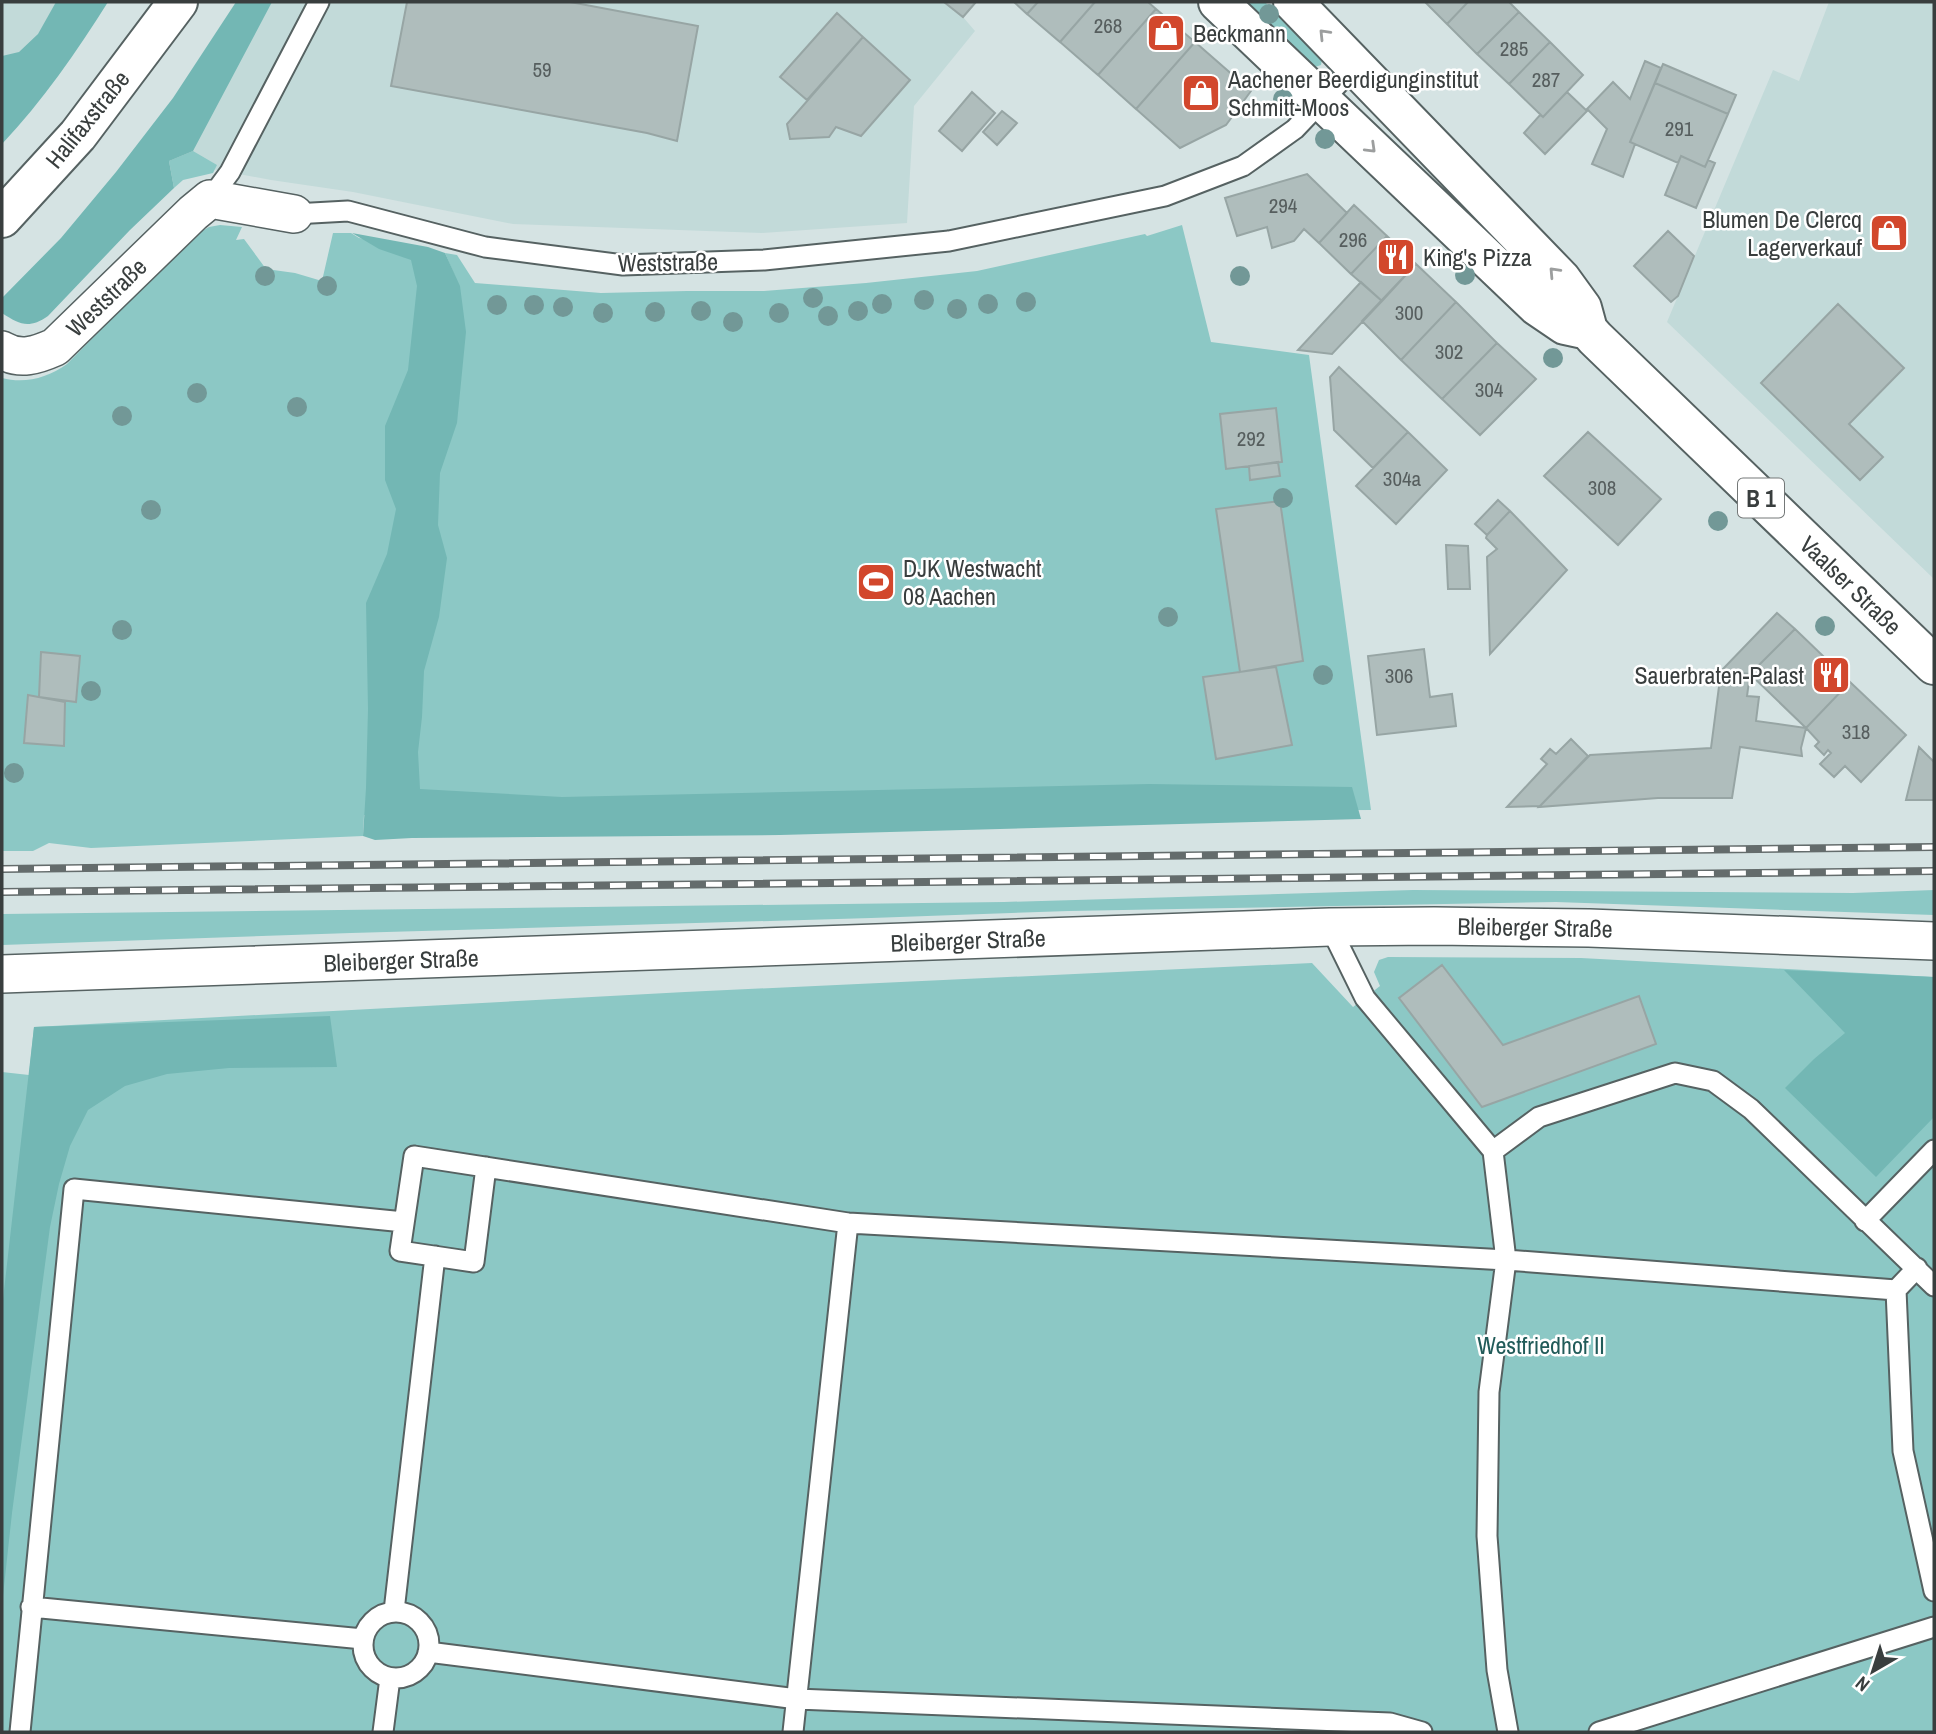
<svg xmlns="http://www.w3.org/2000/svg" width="1936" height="1734" font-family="'Archivo Narrow',sans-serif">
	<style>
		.built { fill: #c2dad9 }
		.green { fill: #8cc8c5 }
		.forest { fill: #73b7b4 }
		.building { fill: #afbdbc; stroke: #97a5a4; stroke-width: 2 }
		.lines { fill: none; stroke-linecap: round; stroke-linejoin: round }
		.service-casing { stroke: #566262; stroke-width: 23 }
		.minor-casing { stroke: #566262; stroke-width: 40 }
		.secondary-casing { stroke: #566262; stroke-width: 42 }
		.primary-casing { stroke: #566262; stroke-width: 42 }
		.service { stroke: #fff; stroke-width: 19 }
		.minor { stroke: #fff; stroke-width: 37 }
		.secondary { stroke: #fff; stroke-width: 38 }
		.primary { stroke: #fff; stroke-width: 38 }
		.rail-casing { stroke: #646c6c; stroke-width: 8 }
		.rail { stroke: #fff; stroke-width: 5; stroke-dasharray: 16; stroke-linecap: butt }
		.tree { fill: #729897 }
		.oneway { stroke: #9c9e9e }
		.labels { text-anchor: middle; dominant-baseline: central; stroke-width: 5; stroke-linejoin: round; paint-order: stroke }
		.number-label { font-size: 21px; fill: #565e5e }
		.shield { fill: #fff; stroke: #747878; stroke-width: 2 }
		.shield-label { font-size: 23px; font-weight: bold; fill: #393e3e }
		.poi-label { font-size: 24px; fill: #393e3e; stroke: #fff; text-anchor: start }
		.street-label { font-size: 24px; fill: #393e3e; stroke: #fff }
		.park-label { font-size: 24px; fill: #215b59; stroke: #fff }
	</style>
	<rect width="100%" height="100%" fill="#d5e3e3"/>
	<!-- built -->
	<path class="built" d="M2,2h87l-87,122z
		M257,2h719l-13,15 12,14 -61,75 -7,117 -145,10 -249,-9 -160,-32 -82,-12 -102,-19z
		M1829,2h105v577l-267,-257 106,-252 26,11z"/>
	<!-- green -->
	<path class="green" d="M1247,2h18l55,56 2,2 -1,5 -6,2 -2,-2z
		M193,151l24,14 -4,8 -30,7 -9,8 -5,-27z
		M220,225l22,2 -6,13 8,-1 22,30 29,4 27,8 11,-48h18l8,5 72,12 29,38 -15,-35 12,2 18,28 126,10 86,-2h77l102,-8 111,-12 168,-37 2,2 35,-11 29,117 98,13 62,455 -1007,5 -1,21 -272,12 -42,-5 -16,8h-31v-473c23,6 45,0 65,-14l126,-128 16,-9z
		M1413,890l440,3 81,-3v25l-378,-13 -487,9 -198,7 -520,15 -349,12v-31l1002,-12z
		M1388,957l193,1 353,19v755h-1932v-660l27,3 5,-48 651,-35 627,-29 41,44 27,-21 -6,-14 5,-12z"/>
	<!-- forest -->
	<path class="forest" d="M56,2h52c-31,49 -66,100 -106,142v-88l17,-4 19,-18z
		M236,2h36l-79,149 -24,10 5,27 -44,42 -82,86c-19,13 -28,9 -46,-3v-15l59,-60 55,-66 57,-74z
		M352,233l76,14 17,6 15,33 6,46 -9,91 -17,50 -2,52 9,33 -8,59 -15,54 -2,46 -4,35 2,37 142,8 587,-13 203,3 9,32 -581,16 -368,3 -37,2 -12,-4 3,-48 2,-79 -2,-106 21,-49 9,-45 -11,-29v-54l23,-56 9,-84 -6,-26 -32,-11z
		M1784,970l150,7v140l-58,60 -91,-89 29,-29 31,-26z
		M330,1016l7,51 -108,1 -62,6 -42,12 -37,24 -18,36 -11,38 -9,43 -38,286 -10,92v-297l32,-281z"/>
	<!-- building -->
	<path class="building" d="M407,2h163l128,24 -21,115 -30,-8 -256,-47z
		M944,2h32l-13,15z
		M1014,2h24l-11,12z
		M1038,2h57l-35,40 -33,-28z
		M1095,2h53l8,7 -58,66 -38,-33z
		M1425,2h43l-21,22z
		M1468,2h41l10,10 -42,42 -30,-30z
		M1156,9l39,33 -59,67 -38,-34z
		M1519,12l31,30 -41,42 -32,-30z
		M837,13l26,24 -56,63 -27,-23z
		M863,37l47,43 -49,56 -25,-9 -7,10 -39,2 -3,-15z
		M1195,42l56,49 -25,34 -46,23 -44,-39z
		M1550,42l33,33 -40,42 -34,-33z
		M1645,61l16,7 -31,74 5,2 -12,33 -31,-13 15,-35 -20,-20 26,-27 17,17z
		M1663,64l73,31 -8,19 -73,-31z
		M1655,83l73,31 -23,53 -24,-11 -3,7 -48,-21z
		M972,92l23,21 -33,38 -23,-20z
		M1567,92l20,19 -42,43 -21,-21 16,-18 3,2z
		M1002,111l15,12 -20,22 -14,-13z
		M1681,156l24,11 3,-7 7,3 -19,45 -31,-13z
		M1307,174l40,39 -28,30 -15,-14 -10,12 -22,7 -5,-21 -30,9 -12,-38z
		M1354,205l33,31 -36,38 -32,-31z
		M1668,231l26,25 -16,40 -7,6 -37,-36z
		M1387,236l29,28 -34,37 -31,-27z
		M1416,264l40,38 -55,58 -39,-39z
		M1361,282l21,19 -50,53 -34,-4z
		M1456,302l41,41 -55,56 -41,-39z
		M1838,304l66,64 -55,56 34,33 -23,23 -99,-97z
		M1497,343l39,36 -56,56 -38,-36z
		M1339,367l69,65 -35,36 -39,-38 -4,-53z
		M1276,408l6,54 -56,7 -6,-55z
		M1408,432l39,38 -51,54 -40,-38z
		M1588,432l73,67 -43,46 -74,-69z
		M1278,462l2,14 -30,4 -1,-14z
		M1498,500l12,11 -23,24 -12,-11z
		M1280,501l23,160 -63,11 -24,-163z
		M1510,511l57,59 -77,84 -3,-97 10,-8 -11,-11 1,-3z
		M1446,545l22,1 2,43h-22z
		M1777,613l18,16 -45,45 -29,-3z
		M1795,629l55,53 -44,46 -56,-54z
		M1424,649l6,48 22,-3 4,32 -79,9 -9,-79z
		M41,652l39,4 -4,46 -37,-5z
		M1276,667l16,78 -76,14 -13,-82z
		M1721,671l29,3 -3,22 12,1 -3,24 50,7 -5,20 1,8 -62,-9 -8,51h-74l-119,9 51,-52 121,-7z
		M1850,682l56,53 -45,47 -16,-16 -11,11 -14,-13 11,-11 -3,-3 -4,5 -9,-9 4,-4 -13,-14z
		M28,695l37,7 -1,44 -40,-3z
		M1571,739l17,17 -48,50 -33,1 40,-43 -6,-5 9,-10 6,5z
		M1919,747l15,15v38h-28z
		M1442,965l61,80 136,-49 17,48 -174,63 -83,-109z"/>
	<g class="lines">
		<!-- service casing -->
		<g class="service-casing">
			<path id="service" d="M210,199l20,-27 89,-170
				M294,214l54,-3 137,36 138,18 141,-5 185,-19 216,-45 78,-30 52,-37 60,-63
				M1330,927l35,71 128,153
				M486,1167l-12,95 -74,-11 14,-95 434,67 658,37 390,30 21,-22
				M1865,1221l69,-71
				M1896,1290l7,161 31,140
				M31,1607l332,32
				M394,1611l41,-355
				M363 1645a33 33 0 1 1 66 0a33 33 0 1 1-66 0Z
				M428,1652l369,47 593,24 32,9
				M20,1732l54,-543 330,33
				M383,1732l7,-54
				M793,1732l55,-509
				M1508,1732l-11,-62 -10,-134 2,-144 17,-132 -13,-109 46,-34 136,-44 38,8 38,28 183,177
				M1599,1732l335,-105"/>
		</g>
		<!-- minor casing -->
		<g class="minor-casing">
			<path id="minor" d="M2,350c18,11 35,5 53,-3l138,-134 17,-14 84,15
				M2,974l1328,-47 104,-1 155,2 345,13"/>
		</g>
		<!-- secondary casing -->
		<g class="secondary-casing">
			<path id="secondary" d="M2,218l76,-83 100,-133"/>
		</g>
		<!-- primary casing -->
		<g class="primary-casing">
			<path id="primary" d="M1218,2l319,304 28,19 23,5
				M1293,2l268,277 21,29 6,22 7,8 339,327"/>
		</g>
		<!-- service -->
		<use href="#service" class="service"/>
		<!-- minor -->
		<use href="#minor" class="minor"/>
		<!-- secondary -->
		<use href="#secondary" class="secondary"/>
		<!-- primary -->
		<use href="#primary" class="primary"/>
		<!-- rail casing -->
		<g class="rail-casing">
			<path id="rail" d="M2,869l1932,-22
				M2,892l1932,-21"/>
		</g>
		<!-- rail -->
		<use href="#rail" class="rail"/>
	</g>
	<!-- trees -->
	<g class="tree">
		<circle cx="1269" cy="14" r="10"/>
		<circle cx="1283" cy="99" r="10"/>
		<circle cx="1325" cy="139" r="10"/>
		<circle cx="1465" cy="275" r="10"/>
		<circle cx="265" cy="276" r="10"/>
		<circle cx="1240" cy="276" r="10"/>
		<circle cx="327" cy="286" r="10"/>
		<circle cx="813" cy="298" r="10"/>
		<circle cx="924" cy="300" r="10"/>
		<circle cx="1026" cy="302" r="10"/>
		<circle cx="882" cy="304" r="10"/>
		<circle cx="988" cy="304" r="10"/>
		<circle cx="497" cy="305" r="10"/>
		<circle cx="534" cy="305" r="10"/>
		<circle cx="563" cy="307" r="10"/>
		<circle cx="957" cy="309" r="10"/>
		<circle cx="701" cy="311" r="10"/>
		<circle cx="858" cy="311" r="10"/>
		<circle cx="655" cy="312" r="10"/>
		<circle cx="603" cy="313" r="10"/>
		<circle cx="779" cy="313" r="10"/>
		<circle cx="828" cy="316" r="10"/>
		<circle cx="733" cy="322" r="10"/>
		<circle cx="1553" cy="358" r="10"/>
		<circle cx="197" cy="393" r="10"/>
		<circle cx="297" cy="407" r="10"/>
		<circle cx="122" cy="416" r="10"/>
		<circle cx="1283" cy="498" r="10"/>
		<circle cx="151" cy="510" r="10"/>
		<circle cx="1718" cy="521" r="10"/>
		<circle cx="1168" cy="617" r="10"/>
		<circle cx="1825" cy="626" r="10"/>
		<circle cx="122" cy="630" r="10"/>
		<circle cx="1323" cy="675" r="10"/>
		<circle cx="91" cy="691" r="10"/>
		<circle cx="14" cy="773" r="10"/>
	</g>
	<!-- one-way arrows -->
	<defs><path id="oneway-chevron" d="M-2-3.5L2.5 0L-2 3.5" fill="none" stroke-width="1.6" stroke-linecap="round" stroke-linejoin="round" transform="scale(1.75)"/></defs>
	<g class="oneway">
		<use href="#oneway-chevron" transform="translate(1324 34) rotate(-134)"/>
		<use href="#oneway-chevron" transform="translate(1371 148) rotate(44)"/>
		<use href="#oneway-chevron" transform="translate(1554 272) rotate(-133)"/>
	</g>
	<!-- icons -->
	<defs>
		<g id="shop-square" transform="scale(2.0125)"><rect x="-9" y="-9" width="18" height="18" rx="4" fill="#d2472c" stroke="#fff"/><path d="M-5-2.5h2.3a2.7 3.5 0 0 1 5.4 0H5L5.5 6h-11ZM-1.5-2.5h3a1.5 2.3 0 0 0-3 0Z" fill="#fff"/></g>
		<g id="restaurant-square" transform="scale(2.0125)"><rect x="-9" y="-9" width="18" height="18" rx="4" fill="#d2472c" stroke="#fff"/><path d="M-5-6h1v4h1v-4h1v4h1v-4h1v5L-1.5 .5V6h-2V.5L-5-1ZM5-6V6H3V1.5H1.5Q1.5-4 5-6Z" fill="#fff"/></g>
		<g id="stadium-square" transform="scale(2.0125)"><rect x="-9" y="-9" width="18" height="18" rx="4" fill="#d2472c" stroke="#fff"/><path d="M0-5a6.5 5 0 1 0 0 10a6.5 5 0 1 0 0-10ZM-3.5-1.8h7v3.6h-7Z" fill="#fff"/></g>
	</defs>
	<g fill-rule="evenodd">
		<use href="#shop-square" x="1166" y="33"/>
		<use href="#shop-square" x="1201" y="93"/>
		<use href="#shop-square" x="1889" y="233"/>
		<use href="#restaurant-square" x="1396" y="257"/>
		<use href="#stadium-square" x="876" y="582"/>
		<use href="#restaurant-square" x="1831" y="675"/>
	</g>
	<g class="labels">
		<!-- number labels -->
		<g class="number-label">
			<text x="1108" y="25">268</text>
			<text x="1514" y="48">285</text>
			<text x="542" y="69">59</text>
			<text x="1546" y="79">287</text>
			<text x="1679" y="128">291</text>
			<text x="1283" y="205">294</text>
			<text x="1353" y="239">296</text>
			<text x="1409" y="312">300</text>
			<text x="1449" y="351">302</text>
			<text x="1489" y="389">304</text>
			<text x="1251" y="438">292</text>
			<text x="1402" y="478">304a</text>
			<text x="1602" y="487">308</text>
			<text x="1399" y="675">306</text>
			<text x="1856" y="731">318</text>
		</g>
		<!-- shield labels -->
		<rect class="shield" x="1738" y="478.5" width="46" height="39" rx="5"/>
		<g class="shield-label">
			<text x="1761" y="498">B 1</text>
		</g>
		<!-- poi labels -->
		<g class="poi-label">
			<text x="1193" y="33">Beckmann</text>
			<text x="1228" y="79">Aachener Beerdigunginstitut<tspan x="1228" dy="28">Schmitt-Moos</tspan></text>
			<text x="1862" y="219" text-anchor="end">Blumen De Clercq<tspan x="1862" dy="28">Lagerverkauf</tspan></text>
			<text x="1423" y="257">King's Pizza</text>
			<text x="903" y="568">DJK Westwacht<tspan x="903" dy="28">08 Aachen</tspan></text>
			<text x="1804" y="675" text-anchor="end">Sauerbraten-Palast</text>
		</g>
		<!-- street labels -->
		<g class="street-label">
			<text transform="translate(87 119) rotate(-51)">Halifaxstraße</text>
			<text transform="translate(668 262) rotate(-1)">Weststraße</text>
			<text transform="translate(106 297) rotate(-44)">Weststraße</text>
			<text transform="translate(1851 585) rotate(44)">Vaalser Straße</text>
			<text transform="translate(1535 927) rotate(1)">Bleiberger Straße</text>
			<text transform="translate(968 940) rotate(-2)">Bleiberger Straße</text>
			<text transform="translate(401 960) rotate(-2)">Bleiberger Straße</text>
		</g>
		<!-- park labels -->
		<g class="park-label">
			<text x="1541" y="1345">Westfriedhof II</text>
		</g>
	</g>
	<!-- border -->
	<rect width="1936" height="1734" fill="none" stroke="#393e3e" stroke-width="7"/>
	<!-- north arrow -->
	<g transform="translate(1873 1671) rotate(219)" stroke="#ffffff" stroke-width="5" paint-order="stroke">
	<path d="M0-5L12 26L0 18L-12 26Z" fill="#393e3e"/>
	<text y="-10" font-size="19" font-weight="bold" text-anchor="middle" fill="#393e3e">N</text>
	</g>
</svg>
